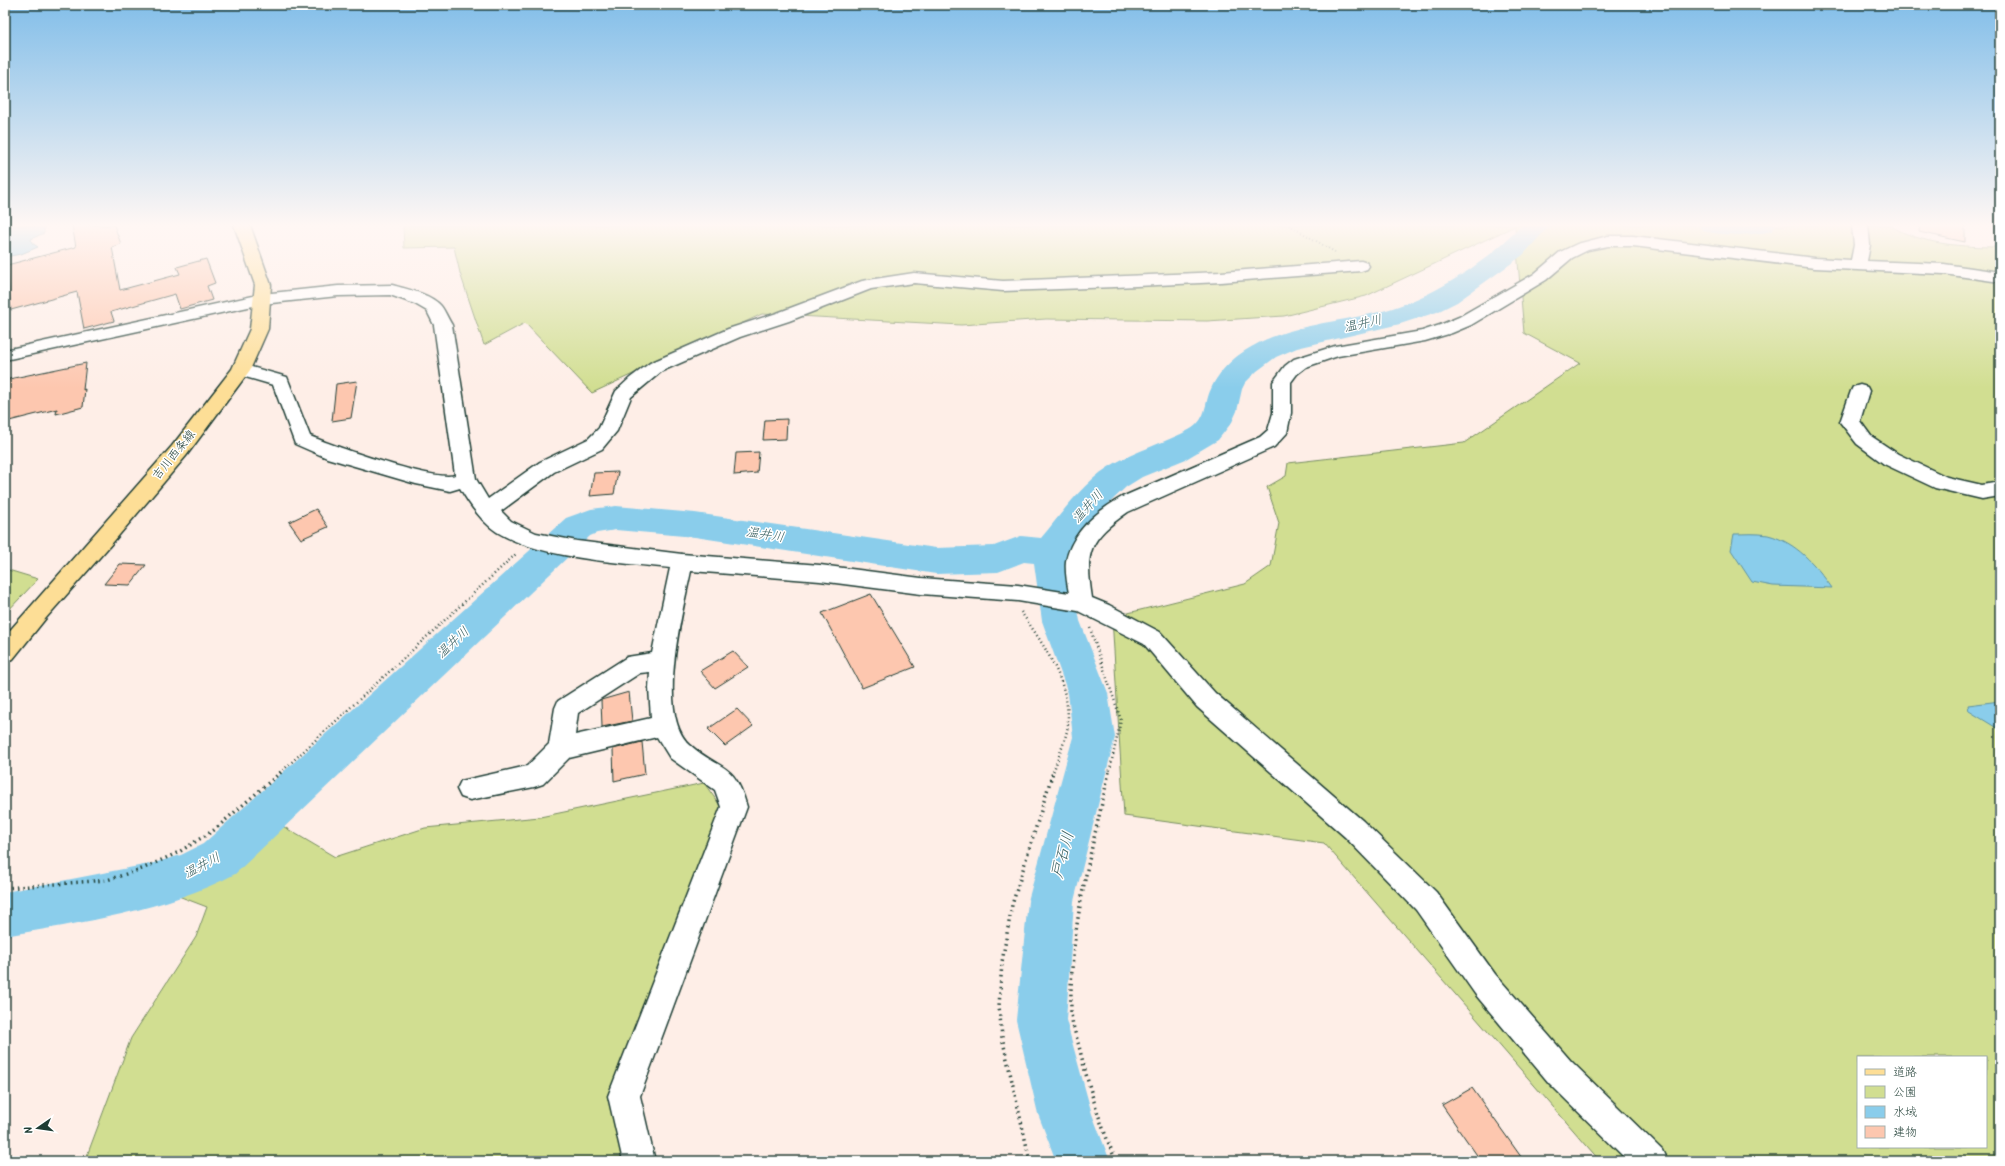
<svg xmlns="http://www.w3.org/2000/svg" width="2005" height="1166" font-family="Kalam,'Klee One',sans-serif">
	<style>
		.green { fill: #d1de91; stroke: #788e62; fill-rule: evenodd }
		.water { fill: #8acdeb; stroke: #5f93a2 }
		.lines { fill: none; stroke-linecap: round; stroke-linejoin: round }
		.river { fill: #8acdeb; fill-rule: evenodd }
		.building { fill: #fdc7af; stroke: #1f3d34 }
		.minor-casing { stroke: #1f3d34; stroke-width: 3 }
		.major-casing { stroke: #1f3d34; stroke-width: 3 }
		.path-far2 { stroke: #1f3d34; stroke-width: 2; stroke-dasharray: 1 2.5; stroke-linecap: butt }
		.path-far1 { stroke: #1f3d34; stroke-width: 2.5; stroke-dasharray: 1 3; stroke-linecap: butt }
		.path { stroke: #1f3d34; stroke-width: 3.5; stroke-dasharray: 1.5 4; stroke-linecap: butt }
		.minor { fill: #fff; fill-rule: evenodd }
		.major { fill: #fdde96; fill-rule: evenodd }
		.labels { text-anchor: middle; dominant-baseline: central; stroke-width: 3; stroke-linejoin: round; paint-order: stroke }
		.street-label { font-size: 12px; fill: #1f3d34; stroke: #fff }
		.water-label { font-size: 13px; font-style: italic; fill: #3a6162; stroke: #fff }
		.near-water-label { font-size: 16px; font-style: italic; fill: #3a6162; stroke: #fff }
	</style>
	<rect width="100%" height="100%" fill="#feeee7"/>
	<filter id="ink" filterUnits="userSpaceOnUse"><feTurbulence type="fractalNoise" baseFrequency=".025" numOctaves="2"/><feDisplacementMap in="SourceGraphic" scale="8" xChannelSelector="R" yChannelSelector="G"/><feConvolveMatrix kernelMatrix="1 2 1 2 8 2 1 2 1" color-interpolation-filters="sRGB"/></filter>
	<g filter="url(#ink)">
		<!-- green -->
		<path class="green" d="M403,225h1486c33,20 74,22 111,22v914h-400l-276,-318 -200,-27 -12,-199 133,-33 26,-18 8,-43 -12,-36 19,-11 2,-13 176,-20 116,-80 -56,-30 -9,-107 -149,70 -82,20 -77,5 -161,-2 -85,6 -199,-11 -170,79 -67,-70 -41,22 -24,-72 -6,-26 -50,1zM1858,1057h128v90h-128z
			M5,569l33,10 -33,35z
			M704,783l20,28 -109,270 15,80h-545l46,-123 65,-101 11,-30 -39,-15 46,-24 60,-47 61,36 90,-29 115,-11z"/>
		<!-- water -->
		<path class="water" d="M5,225h39v8l-13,6 1,4 6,4 -17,7 -16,3z
			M1734,534c10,0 24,-1 34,1 28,7 48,30 64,53l-59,-2 -21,-4 -21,-32z
			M2000,701v29l-31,-19 -1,-6z"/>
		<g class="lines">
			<!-- river -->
			<path class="river" d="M1522,225h28l-27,30 -66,47 -20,10 -37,12 -103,24 -21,9 -19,14 -12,12 -3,6 -5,22 -5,11 -14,18 -32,19 -44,18 -16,10 -24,23 -34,44 12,67 28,72 7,44 -41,164 -8,119 26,94 18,47h-54l-18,-47 -22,-94 12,-119 45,-164 -5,-44 -26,-72 -8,-58 -10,-1 -26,10 -62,2 -241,-37 -79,-7 -19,3 -7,3 -355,338c-68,36 -155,49 -230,62v-44l149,-29 27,-8 22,-11 363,-326 25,-9 25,-3 79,7 241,35 58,-2 27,-10 20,2c23,-27 44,-59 76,-76 20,-11 43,-18 64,-28 5,-3 11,-5 15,-9 11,-10 9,-24 15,-36 8,-19 26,-35 44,-44 38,-21 86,-23 128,-34 51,-14 103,-48 139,-86z
				M1699,225h77l-4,6c-22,5 -47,5 -69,0z"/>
		</g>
		<!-- building -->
		<path class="building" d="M72,225h42l7,19 -9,3 8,43 60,-16 -3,-7 29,-8 9,24 -8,3 5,14 -32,9 -5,-15 -64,18 3,9 -30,8 -7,-37 -66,18 -4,-45 69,-18z
			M1920,225h45v17l-46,-10z
			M86,363l-3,27 2,-1 -2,18 -27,7 1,-5 -52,13v-24l4,-19z
			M357,381l-6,37 -19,3 4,-37z
			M787,419l-1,20 -23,1 2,-20z
			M759,452l-2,21 -23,2 2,-22z
			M618,472l-4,22 -24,2 4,-23z
			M316,509l12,18 -27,12 -12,-17z
			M120,564l26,1 -16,20 -26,-1z
			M871,594l44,73 -53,21 -40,-75z
			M733,651l15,16 -33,21 -15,-17z
			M629,692l3,29 -30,6 -1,-27z
			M737,709l16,17 -28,20 -17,-17z
			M642,742l3,32 -31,7 -1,-32z
			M1472,1088l52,73h-43l-39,-56z"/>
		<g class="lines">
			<!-- minor casing -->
			<g class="minor-casing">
				<path id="minor" d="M1852,225h16l2,20 -3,16 77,3 56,8v10l-56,-8 -129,-6 -182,-22h-25l-20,4 -16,8 -26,22 -75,45 -19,8 -27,8 -87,15 -32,11 -9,7 -6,8v31l-4,20 -13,14 -146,65c-40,28 -43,40 -36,86l17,7 51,27 55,61 148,128 73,71 59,82 76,87 91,89 5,11h-39l-79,-78 -74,-89 -59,-84 -71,-73 -148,-130 -53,-63 -66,-33 -60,-10 -97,-7 -101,-13 -129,-10c-8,39 -36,144 -1,174 31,27 44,15 57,62l-107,289 15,65h-32l-15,-65 113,-289 -6,-17 -45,-32 -13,-21 -88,21 -26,26 -9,3 -64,13 -9,-3 -4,-8 4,-8 66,-15 22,-22 6,-36 3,-7 69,-44 25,-4 18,-85c-52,-6 -129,-9 -173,-36 -15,-10 -28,-28 -37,-44l-10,3 -34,-7 -89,-26 -32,-14 -22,-59 -38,-11 -3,-4 3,-4 6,-2 46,13 23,59c24,10 125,46 145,39l-21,-150 -7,-14 -12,-7 -25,-9 -52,1 -76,8 -257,56v-10l257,-56 76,-8 54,-1c15,4 39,9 49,21 4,5 7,13 11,19l24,154 12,20 52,-37 48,-23 11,-11 17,-37 14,-13 20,-15 78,-34 49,-16 85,-32 52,-8 89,8 218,-9 140,-11 6,2 2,3 -2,3 -6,2 -140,11 -106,5 -112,4 -89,-8 -43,6 -82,32 -49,16 -78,34 -31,26 -14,34 -15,18 -48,23 -53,39 10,10 25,12 41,8 105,13 138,11 101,13 97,7 51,8c-2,-10 -4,-22 -3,-32 6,-29 31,-50 56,-64l138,-60 8,-7 5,-17v-31l12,-16 9,-7 41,-13 87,-15 18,-6 19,-8 75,-43 26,-22 17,-8 31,-8h25l182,22 36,2 3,-15zM650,672l-1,16 2,30 -76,17 3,-22 62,-40z
					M1860,385l7,2 2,4 -9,30 11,15 27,18 49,23 35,8 18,-3v14l-18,3 -47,-11 -51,-24 -27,-20 -17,-22 11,-31 2,-4z"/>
			</g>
			<!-- major casing -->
			<g class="major-casing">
				<path id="major" d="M234,225h16l21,60 -3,44 -18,41 -64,86 -72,85 -68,77 -33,41 -8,3v-26l167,-190 60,-77 18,-40 5,-44z"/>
			</g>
			<!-- path-far2 -->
			<path class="path-far2" d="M1289,225l46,27"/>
			<!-- path-far1 -->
			<path class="path-far1" d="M1021,612c23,33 48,69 47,111 0,12 -11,37 -15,50
				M1090,628l31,92 -12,53
				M280,773l237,-220"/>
			<!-- path -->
			<path class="path" d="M1109,772c-17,78 -40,158 -38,238 0,12 5,25 8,36 9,39 21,78 37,115
				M5,888l102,-8 35,-11 37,-17 35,-22 67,-58
				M1030,1161l-28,-124 -3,-31 3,-44 10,-57 41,-133"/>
			<!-- minor -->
			<use href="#minor" class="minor"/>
			<!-- major -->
			<use href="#major" class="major"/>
		</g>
	</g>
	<!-- sky -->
	<linearGradient id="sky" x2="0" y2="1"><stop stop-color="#82bee9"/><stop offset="0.58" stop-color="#fff7f4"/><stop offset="1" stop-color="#fff7f4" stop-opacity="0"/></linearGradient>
	<rect width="2005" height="388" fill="url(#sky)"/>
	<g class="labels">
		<!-- street labels -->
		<g class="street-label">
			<text transform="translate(174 455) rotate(-51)">吉川西条線</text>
		</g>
		<!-- water labels -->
		<g class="water-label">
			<text transform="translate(1363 324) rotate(-13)">温井川</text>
			<text transform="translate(1088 507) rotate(-48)">温井川</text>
			<text transform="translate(765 535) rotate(9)">温井川</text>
			<text transform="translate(453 643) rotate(-43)">温井川</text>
			<text transform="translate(202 866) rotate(-28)">温井川</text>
		</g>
		<!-- near-water labels -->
		<g class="near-water-label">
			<text transform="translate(1063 855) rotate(-75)">戸石川</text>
		</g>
	</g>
	<!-- margin -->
	<rect width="2005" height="1166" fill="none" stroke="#fff" stroke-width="20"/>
	<rect x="10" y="10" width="1985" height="1146" fill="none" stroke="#1f3d34" stroke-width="1.5" filter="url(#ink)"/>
	<!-- legend -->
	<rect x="1857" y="1056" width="130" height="92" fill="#ffffff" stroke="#a5b1ae"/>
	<rect x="1865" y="1069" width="20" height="6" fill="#fdde96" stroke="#a5b1ae"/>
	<text x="1893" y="1076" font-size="12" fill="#1f3d34">道路</text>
	<rect x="1865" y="1086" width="20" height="12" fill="#d1de91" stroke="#a5b1ae"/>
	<text x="1893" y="1096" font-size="12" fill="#1f3d34">公園</text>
	<rect x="1865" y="1106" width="20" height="12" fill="#8acdeb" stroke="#a5b1ae"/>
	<text x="1893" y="1116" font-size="12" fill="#1f3d34">水域</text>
	<rect x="1865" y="1126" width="20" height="12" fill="#fdc7af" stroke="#a5b1ae"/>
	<text x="1893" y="1136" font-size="12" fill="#1f3d34">建物</text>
	<!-- north arrow -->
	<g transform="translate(38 1128) rotate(257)" stroke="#ffffff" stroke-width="3" paint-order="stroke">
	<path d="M0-3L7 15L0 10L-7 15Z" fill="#1f3d34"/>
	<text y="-6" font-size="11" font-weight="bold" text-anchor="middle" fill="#1f3d34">N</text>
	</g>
</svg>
